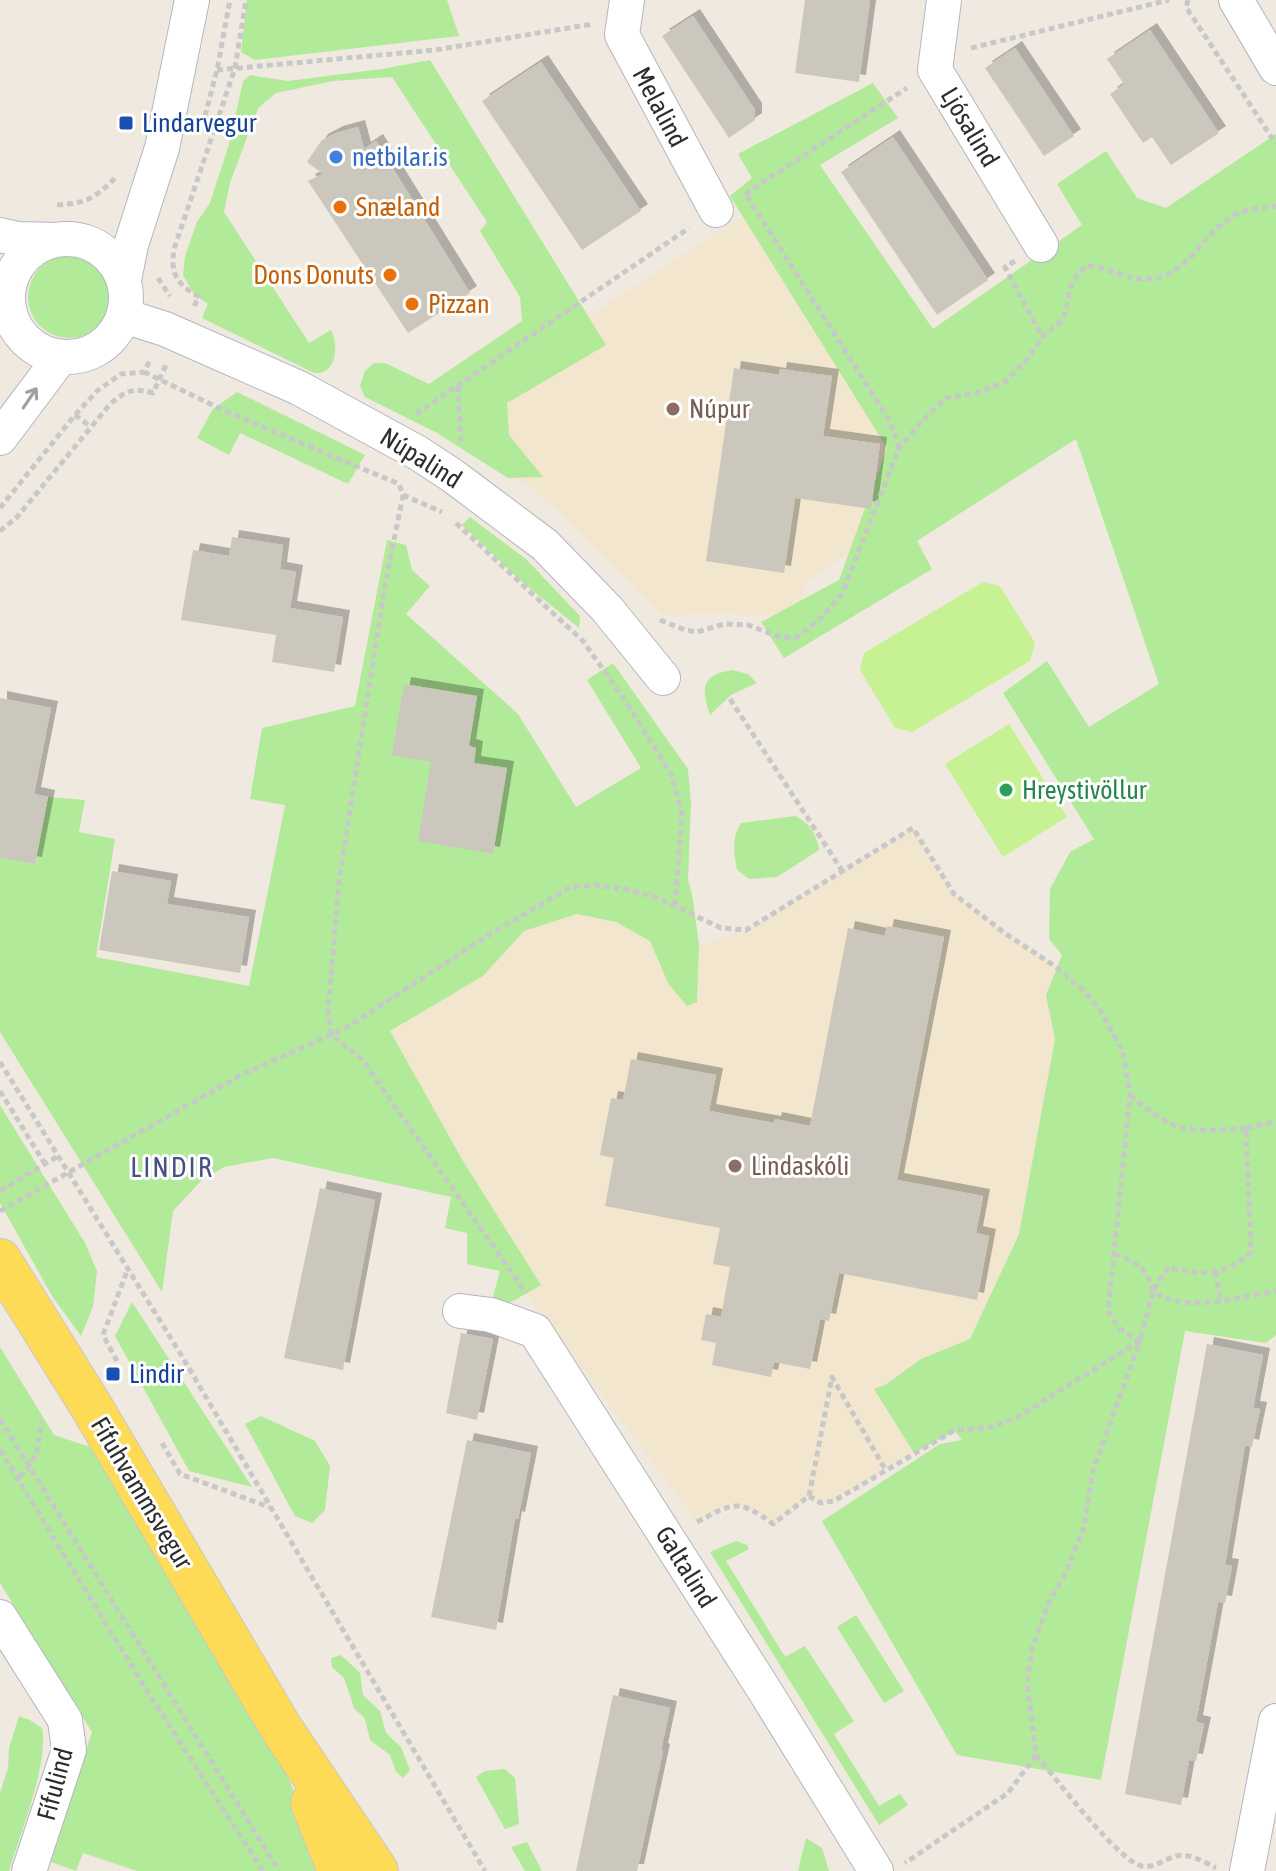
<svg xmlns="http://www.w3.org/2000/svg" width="1276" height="1871" font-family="'Asap Condensed',sans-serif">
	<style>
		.education { fill: #f2e7ce }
		.green { fill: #b1ea98 }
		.pitch { fill: #c7f293 }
		.building { fill: #cbc7bd; filter: url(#shadow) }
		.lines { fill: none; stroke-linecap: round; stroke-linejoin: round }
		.minor-casing { stroke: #b3b5c2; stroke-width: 36 }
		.major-casing { stroke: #c8c8c8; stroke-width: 44 }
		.path { stroke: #c8c8c8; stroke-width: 5; stroke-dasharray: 6 4; stroke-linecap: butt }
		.minor { stroke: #fff; stroke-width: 34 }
		.major { stroke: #fddb57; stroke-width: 42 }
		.oneway { stroke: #a0a0a0 }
		.transit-dot { fill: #1a4fb4; stroke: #fff; stroke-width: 3 }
		.shop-dot { fill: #3f7fe0; stroke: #fff; stroke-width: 3 }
		.food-dot { fill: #e8710a; stroke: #fff; stroke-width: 3 }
		.education-dot { fill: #8d6e63; stroke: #fff; stroke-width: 3 }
		.leisure-dot { fill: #2e9e5b; stroke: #fff; stroke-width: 3 }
		.labels { text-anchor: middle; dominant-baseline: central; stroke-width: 6; stroke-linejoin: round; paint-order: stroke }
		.street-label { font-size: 26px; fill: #2d2d2d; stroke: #fff }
		.transit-label { font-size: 26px; fill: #164399; stroke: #fff; text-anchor: start }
		.shop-label { font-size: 26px; fill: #366cbe; stroke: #fff; text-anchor: start }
		.food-label { font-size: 26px; fill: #c56008; stroke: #fff; text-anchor: start }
		.education-label { font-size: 26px; fill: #785e54; stroke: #fff; text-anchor: start }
		.leisure-label { font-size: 26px; fill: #27864d; stroke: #fff; text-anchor: start }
		.neighbourhood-label { font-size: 28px; letter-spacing: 2px; fill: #495183; stroke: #fff }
	</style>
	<defs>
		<filter id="shadow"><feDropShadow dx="7" dy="-7" stdDeviation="0" flood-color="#0004"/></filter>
	</defs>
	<rect width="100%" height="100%" fill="#f0e9df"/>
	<!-- education -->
	<path class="education" d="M755,208l144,240 -37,96 -59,41v33l-75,-4 -67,1 -107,-108 -84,-65 -7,-44z
		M913,828l41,66 52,40 50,33 -10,28 9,44 -36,195 -49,105 -49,20 -36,26 -10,4 39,64 -80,48 -13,2 -12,-7 -36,28 -19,-14 -23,-6 -34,18 -160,-214 -176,-250 29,-27 93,-55 41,-45 53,-17 39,8 34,19 18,42 29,19 2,-56 47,-16z"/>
	<!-- green -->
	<path class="green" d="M247,0h200l12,36 -204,24 -14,-8z
		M430,60l176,285 -99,58 2,32 34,42 -35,1 -71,-45 -72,-36 -5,-11 5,-15 9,-8h11l44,21 93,-63 -2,-24 -40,-66 7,-9 -95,-145 -59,4 -57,12 -18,15 -28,75 -6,29 85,131 22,-13c8,15 6,45 -17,43l-112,-55 6,-14 -14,-10 -11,-19 2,-19 12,-34 13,-19 20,-62 13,-60 7,-6 38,6 94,-12z
		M873,83l25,35 -78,47 113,164 149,-104 -25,-41 49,-33 31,47 29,10 110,-74v1201l-10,8 -81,-12 -84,449 -144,-25 -135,-234 118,-77 22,-4 -7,-9 -41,22 -40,-64 11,-4 36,-26 49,-20 49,-105 36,-195 -9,-44 16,-40 -13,-16 1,-50 20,-37 24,-13 -91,-146 44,-32 42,66 70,-43 -83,-245 -159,102 15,28 -148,89 -23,-36 78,-42 48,-132 -157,-252 22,-18 -14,-24z
		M28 297a41 41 0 1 1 82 0a41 41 0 1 1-82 0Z
		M237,392l128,63 -17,29 -108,-51 -11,22 -32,-17 16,-29z
		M470,517l56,42 54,57 -1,12 -58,-47 -59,-56z
		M387,540l19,5 6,25 18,16 -24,28 112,100 58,93 65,-39 -54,-88 26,-17 75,106 3,34 -3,76 5,20 6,47 -2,56 -10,4 -19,-23 -18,-42 -34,-19 -39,-8 -53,17 -41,45 -93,55 73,130 78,124 -33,19 -15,-7 7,-26 -33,-7v-31l-22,-5 6,-31 -178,-39 -49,9 -23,14 -28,30 -11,81 -162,-260v-174l35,6 13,-67 37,3 -6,32 36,7 -19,118 153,29 36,-181 -35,-6 12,-71 93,-22z
		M732,670l16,4 9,9 -26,12 -21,20c-9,-27 -9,-40 22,-45z
		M795,816c14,6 22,19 24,34l-42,27 -28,2 -12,-9c-3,-17 -6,-32 4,-47z
		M0,1105l85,138 12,28 -4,36 -12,29 -29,-40 -52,-93z
		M132,1302l120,185 -63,-16 -74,-135z
		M0,1347l54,88 39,13 191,320 43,103h-190l-54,-18 -7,18 -25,-9 41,-130 -92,-149z
		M261,1416l54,25 15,25 -5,44 -13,13 -17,-7 -50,-92z
		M736,1541l11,4 2,4 -23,12 59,96 20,-11 49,75 -20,13 45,72 21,-12 8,11 -29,20 -169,-273z
		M856,1615l48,76 -20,12 -47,-76z
		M341,1655l19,18 3,22 17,16 6,22 15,14 9,23 -7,8 -7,-6 -6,-17 -20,-15 -5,-21 -11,-11 -10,-30 -12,-11 -1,-9z
		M19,1716l11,4 12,8c7,35 -22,107 -33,143h-9v-78l8,-25 1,-20z
		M505,1769l10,9 4,46 -14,5 -29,-52 9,-6z
		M806,1838l16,10 7,23h-31z
		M527,1842l15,29h-17l-14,-24z"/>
	<!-- pitch -->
	<path class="pitch" d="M983,582l17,4 35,57 -5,18 -118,71 -17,-4 -35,-58 4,-17z
		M1009,724l58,93 -64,40 -58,-93z"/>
	<!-- building -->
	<path class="building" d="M805,0h65l-11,82 -64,-9z
		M693,16l62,94v10l-26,18 -67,-102z
		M1150,30l69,103 -48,32 -19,-28 -9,6 -33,-49 14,-10 -17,-25z
		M1015,48l59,88 -30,20 -59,-88z
		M541,62l100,149 -59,39 -100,-149z
		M358,127l6,22 12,-8 94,152 -62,40 -100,-152 15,-7 -16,-12 14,-21 15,-8z
		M893,137l95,143 -51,35 -96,-143z
		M734,368l45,7 1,-6 52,7 -9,60 57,8 -9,65 -76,-11 -11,75 -78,-12z
		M232,537l51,8 -3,24 16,3 -6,36 53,9 -9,55 -62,-10 4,-27 -95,-15 12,-70 36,6z
		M404,684l73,12 -8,50 7,2 -2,15 33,5 -14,86 -75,-13 13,-79 -39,-7z
		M0,698l51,10 -17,86 14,3 -13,67 -35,-6z
		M112,871l59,10 -4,23 82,13 -9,56 -141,-23z
		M887,926l57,11 -47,243 86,16 -7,37 13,3 -12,64 -138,-27 -10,48 -9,-2 -10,50 -36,-7 -3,15 -59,-12 4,-22 -15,-3 5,-26 15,3 9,-50 -17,-3 7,-36 -115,-22 9,-48 -14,-3 11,-57 12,2 8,-41 85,16 -7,36 65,12 1,-4 35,7 38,-198 37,8z
		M320,1188l55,12 -32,170 -59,-12z
		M461,1333l32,6 -16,81 -31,-7z
		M1207,1344l56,11 -10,53 7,1 -8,38 -7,-2 -20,120 7,1 -7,37 -7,-1 -22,120 8,2 -8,37 -7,-1 -8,45 -56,-11z
		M467,1440l64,13 -13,66 -3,-1 -19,112 -65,-13z
		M613,1695l57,13 -9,42 2,1 -26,120h-61z"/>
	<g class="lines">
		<!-- minor casing -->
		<g class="minor-casing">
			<path id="minor" d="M627,0l-5,35 94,175
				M944,0l-9,70 106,175
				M1236,0l40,68
				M0,235l18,4 38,1
				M8 298a59 59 0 1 1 118 0a59 59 0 1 1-118 0Z
				M124,280l7,-35 31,-97 30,-148
				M124,316l41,13 134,59 119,65 35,23 92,69 62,64 56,69
				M0,438l60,-80
				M460,1311l31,4 44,16 228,357 113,183
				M0,1617l65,103 4,30 -40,121
				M1247,1871l29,-150"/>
		</g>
		<!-- major casing -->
		<g class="major-casing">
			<path id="major" d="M0,1260l91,146 190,322 96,143
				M312,1803l27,68"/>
		</g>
		<!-- path -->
		<path class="path" d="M1188,0l-2,7 90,137
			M971,48l198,-48
			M217,70l218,-20 158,-26
			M205,116l12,-46 13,-70
			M745,194l162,-106
			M747,196l142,224 10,27
			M57,205c30,-2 39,-7 60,-29
			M1015,261l-10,6 37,70
			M158,278l12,18
			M194,306l5,-9c-22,-13 -29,-23 -25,-48l61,-181 11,-68
			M144,372l81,39 174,73 4,11 -18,90 -46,296 -11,129 4,26 29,22 165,235
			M458,386l3,58
			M416,414l273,-186
			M75,415l15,11
			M403,495l39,17
			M0,508l75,-93 22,-24 24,-17 23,-2 7,-14
			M456,523l127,118 41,58 47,75 11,39 -7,94
			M0,531l17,-14 94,-114c15,-12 23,-16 42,-10l13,-28
			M660,620l25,10 12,2 27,-8 24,1 34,13 15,-1 20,-15 25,-28 57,-146 22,-26 25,-24 31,-5 28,-11 23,-24 14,-21 21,-17 9,-38 14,-16c21,0 39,14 60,13 42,-1 56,-45 88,-64 11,-6 29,-7 42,-9
			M730,699l113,173
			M0,1062l180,291 305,518
			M0,1091l45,73
			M1130,1095c47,40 58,37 116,33
			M0,1191l58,-35
			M0,1211l243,-137 103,-46 144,-94 81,-47 23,-2 30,4 32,8 65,31 25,2 167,-102 41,66 52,40 50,33 28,24 15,17 24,44 7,43 -22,216 11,17 21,13 -47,129 -9,57 -18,45 -17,30 -17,47 -5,34 9,72 -28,38 -103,70
			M1115,1254c21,7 33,16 38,37 33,24 86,5 123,0
			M1215,1272l6,28
			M117,1361l-14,-26 24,-64
			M0,1419l279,452
			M162,1443l18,31 89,33
			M0,1450l144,236 119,185
			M19,1477c18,-15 20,-33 22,-56
			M809,1496l12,7 13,-2 121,-71 33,-2 28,-10 124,-77 13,-50 15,-24c32,8 57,10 83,-15l-5,-124 30,-6
			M697,1522c36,-19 41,-24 76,2l36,-28 23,-119 53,92
			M1036,1755c18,21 83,107 106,111 17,3 30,-15 46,-10 10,2 20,8 28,12"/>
		<!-- minor -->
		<use href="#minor" class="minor"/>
		<!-- major -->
		<use href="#major" class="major"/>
	</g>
	<!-- one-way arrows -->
	<defs><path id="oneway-shaft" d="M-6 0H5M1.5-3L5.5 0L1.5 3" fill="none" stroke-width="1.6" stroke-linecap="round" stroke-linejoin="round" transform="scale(2)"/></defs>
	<use class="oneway" href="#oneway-shaft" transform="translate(30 398) rotate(-56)"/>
	<!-- markers -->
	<g class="transit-dot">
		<rect x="118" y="115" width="16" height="16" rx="4"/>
		<rect x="105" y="1366" width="16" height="16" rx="4"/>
	</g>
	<circle class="shop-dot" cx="336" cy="157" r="8"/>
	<g class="food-dot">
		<circle cx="340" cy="207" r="8"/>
		<circle cx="390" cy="275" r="8"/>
		<circle cx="412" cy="304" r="8"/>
	</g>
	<g class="education-dot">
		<circle cx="673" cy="409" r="8"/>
		<circle cx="735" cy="1166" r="8"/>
	</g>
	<circle class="leisure-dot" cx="1006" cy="790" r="8"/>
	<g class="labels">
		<!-- street labels -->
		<g class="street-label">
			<text transform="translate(660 107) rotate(62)">Melalind</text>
			<text transform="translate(970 127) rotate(59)">Ljósalind</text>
			<text transform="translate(421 458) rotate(32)">Núpalind</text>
			<text transform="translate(142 1493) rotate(59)">Fífuhvammsvegur</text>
			<text transform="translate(686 1567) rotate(58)">Galtalind</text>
			<text transform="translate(55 1784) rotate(-75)">Fífulind</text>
		</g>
		<!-- transit labels -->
		<g class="transit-label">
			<text x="142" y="123">Lindarvegur</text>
			<text x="129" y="1374">Lindir</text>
		</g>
		<!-- shop labels -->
		<g class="shop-label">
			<text x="352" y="157">netbilar.is</text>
		</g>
		<!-- food labels -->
		<g class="food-label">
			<text x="356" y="207">Snæland</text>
			<text x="374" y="275" text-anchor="end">Dons Donuts</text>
			<text x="428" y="304">Pizzan</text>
		</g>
		<!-- education labels -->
		<g class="education-label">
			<text x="689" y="409">Núpur</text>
			<text x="751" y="1166">Lindaskóli</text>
		</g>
		<!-- leisure labels -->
		<g class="leisure-label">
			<text x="1022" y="790">Hreystivöllur</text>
		</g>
		<!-- neighbourhood labels -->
		<g class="neighbourhood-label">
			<text x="172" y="1167">LINDIR</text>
		</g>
	</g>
</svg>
